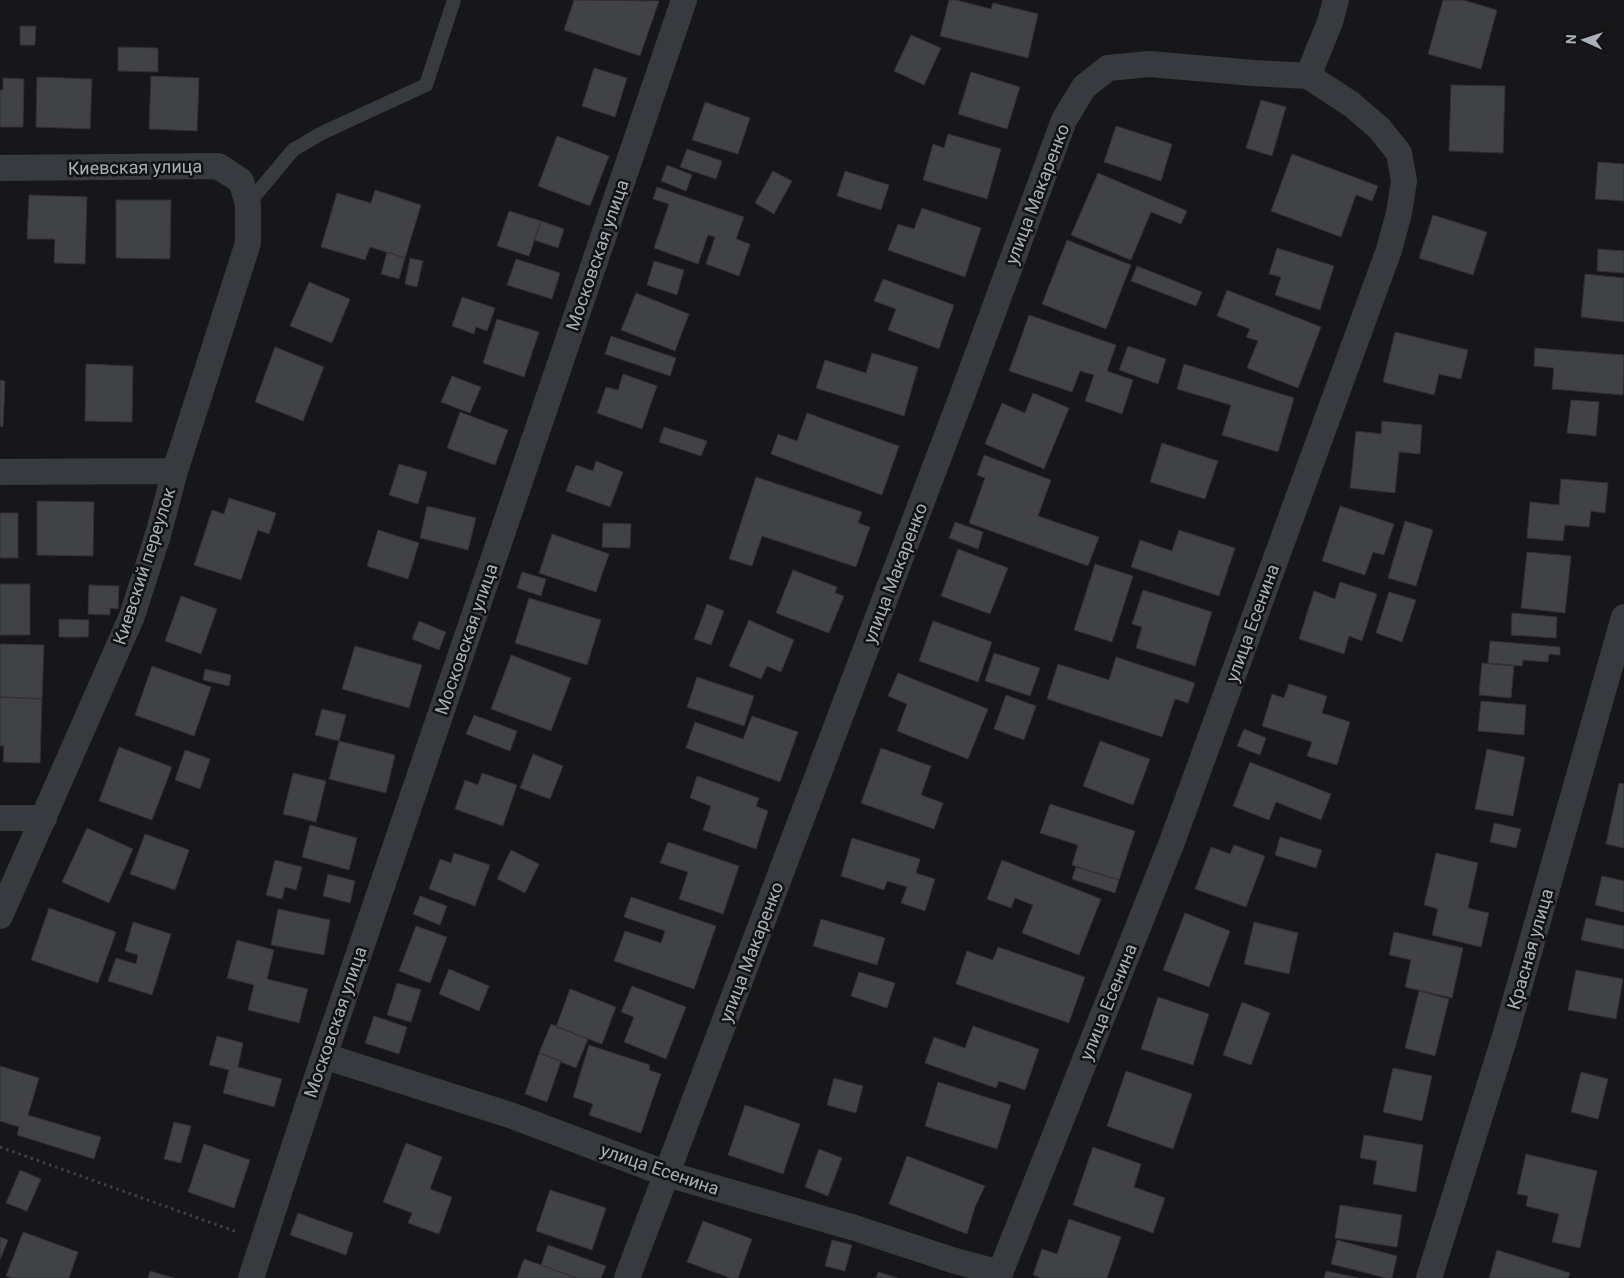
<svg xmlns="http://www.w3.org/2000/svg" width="1624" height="1278" font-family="Roboto,sans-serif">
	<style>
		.building { fill: #414246; stroke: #313135 }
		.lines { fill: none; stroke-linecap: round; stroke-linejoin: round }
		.path { stroke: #3d4146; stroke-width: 3; stroke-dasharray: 2.5 4; stroke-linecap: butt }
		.lane { stroke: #373a3e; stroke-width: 14 }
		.street { stroke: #373a3e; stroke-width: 26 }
		.labels { text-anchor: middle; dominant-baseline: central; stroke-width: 5; stroke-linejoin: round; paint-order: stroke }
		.street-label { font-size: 18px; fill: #a8b1ba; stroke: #121214 }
	</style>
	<rect width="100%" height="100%" fill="#171719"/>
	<!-- building -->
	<path class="building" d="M574,0l85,1 -19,55 -76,-26z
		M949,0h7l35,9 2,-6 45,11 -10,44 -88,-22z
		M1443,0h20l34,10 -16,59 -53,-15z
		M20,26h16l-1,19h-15z
		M911,35l30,13 -17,37 -30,-14z
		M118,47l40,1v24l-40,-1z
		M594,68l33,10 -12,39 -33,-11z
		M971,72l49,15 -13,42 -49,-15z
		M151,76l48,2 -2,53 -48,-2z
		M37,77l55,2 -2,50 -54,-2z
		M3,78l21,1 -1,48h-23v-37h3z
		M1451,85l54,1 -2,67 -54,-2z
		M1261,100l25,7 -14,49 -26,-8z
		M705,102l45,16 -12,36 -46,-14z
		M1116,126l56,18 -11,37 -57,-19z
		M948,134l53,15 -14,50 -64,-19 10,-36 11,4z
		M557,136l52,20 -19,50 -52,-20z
		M687,149l35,12 -6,18 -36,-12z
		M1292,154l86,32 -6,15 -16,-6 -15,42 -70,-26z
		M1598,162l26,2v37l-29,-2z
		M667,165l25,10 -6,16 -25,-10z
		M773,171l19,10 -18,33 -19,-11z
		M845,171l44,14 -8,25 -44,-14z
		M1098,173l89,38 -6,13 -30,-12 -20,48 -60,-25z
		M657,187l87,30 -8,22 14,5 -11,32 -33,-12 9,-27 -7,-2 -10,29 -44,-16 15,-44 -16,-5z
		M375,190l46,15 -16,53 -35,-11 -5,13 -44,-13 16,-54 34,10z
		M29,195l58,2 -2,67 -31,-1 1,-24h-28z
		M116,200h55l-1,59 -54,-1z
		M922,208l59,20 -16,49 -77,-27 10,-26 16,5z
		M509,211l32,10 -12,35 -32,-10z
		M1433,215l54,17 -14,43 -54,-17z
		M541,221l23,8 -6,19 -24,-8z
		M1067,240l64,25 -25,64 -64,-25z
		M1277,248l57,18 -14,44 -45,-15 6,-18 -12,-3z
		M1598,249l26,2v22l-27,-2z
		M387,252l18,6 -6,21 -18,-5z
		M410,258l13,3 -6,26 -12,-3z
		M516,259l44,14 -8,26 -45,-14z
		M654,261l30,9 -7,25 -30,-10z
		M1137,266l65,26 -6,14 -65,-25z
		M1585,274l39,4v44l-43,-5z
		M883,279l71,26 -15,44 -51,-19 8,-21 -22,-8z
		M309,282l41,17 -18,44 -42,-17z
		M1227,290l94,37 -23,61 -51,-20 11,-27 -12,-4 4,-8 -33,-13z
		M636,293l53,21 -14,37 -54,-21z
		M462,297l33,11 -8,23 -11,-4 -2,7 -22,-8z
		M1029,315l87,30 -9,26 26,9 -11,34 -37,-13 9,-26 -14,-4 -8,21 -63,-21z
		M497,319l42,13 -15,45 -41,-14z
		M1395,332l73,18 -7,29 -22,-5 -5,21 -51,-13z
		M611,336l65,22 -6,18 -65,-22z
		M1128,346l38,13 -8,25 -39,-14z
		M275,347l49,20 -21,54 -48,-19z
		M1535,348l89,7 -1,40 -71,-6 2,-21 -20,-2z
		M872,353l46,14 -14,49 -88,-28 9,-28 41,13z
		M86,364l47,2 -1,56 -47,-1z
		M1184,364l110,34 -16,54 -56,-17 9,-30 -54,-16z
		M623,374l34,12 -15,43 -45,-16 9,-26 12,3z
		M452,376l29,11 -11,26 -29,-11z
		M0,380l5,1 -2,46 -3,-1z
		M1033,393l36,15 -25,61 -59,-25 17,-41 23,10z
		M1571,400l28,2 -3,34 -29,-3z
		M460,412l48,18 -13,35 -48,-17z
		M807,413l92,33 -17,49 -111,-41 7,-20 19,7z
		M1382,421l40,4 -2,29 -21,-2 -4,41 -45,-5 6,-57 25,3z
		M664,427l43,14 -6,15 -42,-14z
		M1162,443l56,18 -13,38 -55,-17z
		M984,455l67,25 -13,36 61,21 -11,29 -119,-43 16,-45 -8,-3z
		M596,461l27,11 -13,35 -44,-16 10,-26 17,6z
		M399,464l28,8 -9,32 -29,-9z
		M756,477l106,35 -4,11 12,4 -14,40 -94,-31 -10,30 -23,-7z
		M1561,479l47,4 -3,30 -14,-2 -2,16 -24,-2 -2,16 -36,-3 3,-36 29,3z
		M229,498l47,15 -7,21 -11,-4 -17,50 -47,-15 18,-55 12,4z
		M37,501l57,1 -1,54 -56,-1z
		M427,506l49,12 -8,32 -48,-12z
		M1340,506l54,18 -10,31 -11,-3 -8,23 -43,-14z
		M0,513h18v45h-18z
		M1405,521l28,9 -17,56 -28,-8z
		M955,522l28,10 -5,17 -29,-11z
		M603,523l28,1 -1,24 -28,-1z
		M378,530l41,13 -11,36 -41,-13z
		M1179,530l56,18 -16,48 -88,-29 9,-27 32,11z
		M552,534l57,20 -13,38 -57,-19z
		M958,549l50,19 -18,46 -49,-18z
		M1527,552l44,4 -6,57 -44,-5z
		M1095,564l38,12 -21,66 -38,-12z
		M793,570l44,17 -2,6 9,3 -15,37 -53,-20z
		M522,572l24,7 -5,17 -24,-8z
		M1340,582l37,12 -15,47 -13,-5 -5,18 -45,-15 15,-48 21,8z
		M0,584h30v51h-30z
		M89,585l30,1 -1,23 -8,-1v7l-22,-1z
		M1143,590l69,22 -17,54 -59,-18 6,-21 -10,-3z
		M1389,592l27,8 -14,42 -26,-9z
		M181,596l36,13 -16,45 -36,-13z
		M529,598l72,22 -14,45 -72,-22z
		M707,604l17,7 -13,34 -17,-6z
		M1512,613l45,4 -1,21 -45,-3z
		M59,619l30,1 -1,17h-29z
		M749,620l45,20 -13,32 -14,-6 -6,13 -32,-13z
		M419,621l27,11 -7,18 -27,-11z
		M933,621l59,21 -14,40 -59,-21z
		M1490,641l70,6v8l-11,-1 -1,8 -25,-2 -1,6 -34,-3z
		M0,644l44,1 -2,54 -42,-2z
		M355,646l67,19 -13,43 -67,-19z
		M994,653l46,15 -10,28 -45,-15z
		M511,655l60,23 -20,53 -60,-22z
		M1116,657l79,26 -7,20 -13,-4 -13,38 -115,-38 11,-35 51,16z
		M1482,663l32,3 -3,32 -32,-3z
		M152,666l59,21 -17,49 -59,-21z
		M205,669l26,6 -2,11 -26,-6z
		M898,673l90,36 -20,50 -71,-28 10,-27 -19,-8z
		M697,677l57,19 -10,30 -57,-19z
		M1289,684l38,12 -5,17 28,9 -13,43 -30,-9 5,-14 -50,-16 10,-32 12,4z
		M1006,695l30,11 -12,34 -30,-11z
		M0,697l42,2 -2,64 -37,-1 1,-16h-4z
		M1481,701l45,4 -2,30 -46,-4z
		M322,709l24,6 -7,26 -24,-6z
		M474,715l43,16 -7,20 -44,-17z
		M752,716l46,16 -18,50 -94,-34 9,-26 48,17z
		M1244,729l22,9 -6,17 -23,-9z
		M339,741l56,14 -9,38 -57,-14z
		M1100,741l50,18 -17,46 -50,-19z
		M119,747l53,20 -20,53 -53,-19z
		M881,748l50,18 -10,29 22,8 -9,26 -73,-26z
		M1487,749l38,8 -12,59 -38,-7z
		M185,750l25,9 -10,30 -25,-9z
		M533,754l30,12 -13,33 -30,-11z
		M1250,762l81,32 -10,26 -45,-18 -7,18 -36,-14z
		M293,773l33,8 -10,41 -33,-8z
		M482,773l35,12 -14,41 -48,-17 10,-29 13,5z
		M697,776l62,22 -3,8 12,5 -12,38 -53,-19 8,-24 -21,-8z
		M1619,783l5,1v64l-18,-4z
		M1050,804l85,27 -16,49 -47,-15 6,-20 -38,-12z
		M1494,823l27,6 -5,19 -26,-6z
		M310,825l47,13 -8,32 -47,-13z
		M87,828l46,21 -24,54 -47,-21z
		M145,834l44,16 -14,40 -45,-16z
		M1280,837l42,13 -6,18 -41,-13z
		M852,838l68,21 -4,14 19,6 -10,32 -24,-8 6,-16 -20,-6 -3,9 -43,-14z
		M668,842l71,24 -16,48 -44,-15 9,-27 -28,-9z
		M1234,845l31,11 -19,51 -51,-18 16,-42 19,7z
		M511,850l28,14 -14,29 -28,-14z
		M454,853l36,12 -15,41 -46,-17 11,-30 11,4z
		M1436,853l42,10 -10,45 21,5 -8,34 -49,-12 6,-26 -14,-4z
		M275,860l27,7 -6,23 -11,-3 -3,12 -16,-4z
		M1002,860l99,39 -22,56 -57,-22 11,-28 -18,-7 -4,10 -24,-9z
		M1076,867l43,13 -4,13 -43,-14z
		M328,874l27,7 -5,22 -27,-7z
		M1602,876l22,5v31l-29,-7z
		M420,896l27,10 -7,19 -27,-11z
		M631,897l85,29 -22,63 -80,-28 11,-30 36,12 4,-12 -41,-14z
		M49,908l67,24 -18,51 -67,-23z
		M278,909l52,11 -6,35 -53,-10z
		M1185,913l45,18 -21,56 -46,-17z
		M1586,918l38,8v23l-43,-9z
		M821,919l64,19 -8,27 -64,-19z
		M133,922l38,12 -19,61 -44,-14 8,-23 20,6 2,-9 -13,-4z
		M1254,922l44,11 -9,41 -45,-10z
		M416,926l31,11 -17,46 -31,-12z
		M1394,932l69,16 -11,50 -47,-11 6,-27 -22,-5z
		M237,940l37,10 -7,29 41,10 -9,34 -51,-13 6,-25 -27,-7z
		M998,947l87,30 -16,46 -113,-39 11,-33 26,9z
		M449,969l40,17 -10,25 -40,-17z
		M1576,970l47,9 -7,40 -48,-9z
		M859,972l36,11 -8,25 -36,-12z
		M397,983l24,7 -10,32 -24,-7z
		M632,986l54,21 -20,52 -42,-17 10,-25 -13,-5z
		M570,989l46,18 -14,37 -46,-17z
		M1419,991l30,8 -14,57 -30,-8z
		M1158,997l51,17 -16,51 -52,-16z
		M1242,1002l28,11 -19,52 -28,-10z
		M374,1016l33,11 -8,27 -34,-11z
		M551,1024l37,15 -12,29 -37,-15z
		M973,1026l66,23 -14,41 -26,-9 -3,7 -71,-25 9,-26 31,11z
		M217,1036l26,7 -5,24 44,12 -8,28 -51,-14 6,-23 -20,-5z
		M589,1045l61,20 -1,5 12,4 -20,59 -52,-18 4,-11 -20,-7z
		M539,1053l22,8 -14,41 -22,-8z
		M0,1066l39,12 -11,37 73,22 -7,22 -77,-24 2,-8 -19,-6z
		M1393,1068l39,8 -10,45 -39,-9z
		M1126,1071l66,23 -19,55 -66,-23z
		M1581,1072l27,7 -10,40 -27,-7z
		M834,1078l29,8 -7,27 -29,-8z
		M938,1082l73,23 -14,44 -72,-23z
		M745,1105l55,19 -17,50 -55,-19z
		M174,1122l17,4 -10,37 -17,-4z
		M1364,1135l59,10 -7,47 -43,-8 4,-23 -17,-3z
		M406,1143l36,14 -12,32 22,8 -13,37 -31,-11 4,-10 -29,-11z
		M204,1144l46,16 -16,48 -46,-16z
		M1093,1147l48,17 -7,23 31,11 -12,35 -80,-28z
		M819,1149l23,9 -14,38 -23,-9z
		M1526,1154l71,17 -17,77 -28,-6 7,-28 -33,-8 2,-10 -11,-2z
		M907,1156l78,30 -10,21 -8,27 -78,-30z
		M20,1170l21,9 -14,32 -21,-8z
		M550,1190l56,18 -14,42 -56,-19z
		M1340,1205l62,10 -5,32 -62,-9z
		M298,1213l55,20 -7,22 -56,-20z
		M1069,1219l52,18 -14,41h-66l-8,-3 9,-26 15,5z
		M703,1221l49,18 -14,39h-8l-43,-16z
		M23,1232l55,20 -9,26h-57l-6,-2z
		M0,1237l8,3 -8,20z
		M832,1240l20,5 -7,26 -20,-5z
		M1337,1240l60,16 -5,22h-6l-55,-14z
		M548,1245l58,21 -5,12h-25l-35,-13z
		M1497,1250l73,23 -2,5h-79z
		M524,1259l17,6 35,13h-59z
		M150,1271l24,7h-26z
		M1326,1271l33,7h-35z
		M878,1272l20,6h-22z"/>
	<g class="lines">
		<!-- path -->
		<path class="path" d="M0,1147l237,85"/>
		<!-- lane -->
		<path class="lane" d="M248,204l45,-54 29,-17 104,-48 28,-85"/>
		<!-- street -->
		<path class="street" d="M0,168l218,-2 23,15 7,23v39l-73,228 -17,64 -26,81 -132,300
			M0,472l175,-1
			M0,818h44
			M324,1056l186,59 157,59 188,54 97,32 48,13 172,-431 217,-592 10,-37 5,-32 -5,-28 -20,-25 -28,-24 -43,-28 22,-54 6,-22
			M251,1278l73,-222 360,-1056
			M627,1278l338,-890 99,-268 20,-33 24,-19 41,-4 105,9 54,3
			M1429,1278l77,-245 118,-416"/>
	</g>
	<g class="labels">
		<!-- street labels -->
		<g class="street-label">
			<text transform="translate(135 167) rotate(-1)">Киевская улица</text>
			<text transform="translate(1037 194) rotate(-69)">улица Макаренко</text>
			<text transform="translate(597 255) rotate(-71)">Московская улица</text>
			<text transform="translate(144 566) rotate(-72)">Киевский переулок</text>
			<text transform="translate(895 573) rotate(-69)">улица Макаренко</text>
			<text transform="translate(1252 623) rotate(-70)">улица Есенина</text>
			<text transform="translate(466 639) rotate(-71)">Московская улица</text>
			<text transform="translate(1530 949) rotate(-74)">Красная улица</text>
			<text transform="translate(751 952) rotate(-69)">улица Макаренко</text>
			<text transform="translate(1108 1002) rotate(-68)">улица Есенина</text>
			<text transform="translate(335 1022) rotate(-71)">Московская улица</text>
			<text transform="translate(660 1169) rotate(19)">улица Есенина</text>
		</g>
	</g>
	<!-- north arrow -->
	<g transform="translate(1584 40) rotate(273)" stroke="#121214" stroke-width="4" paint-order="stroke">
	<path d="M0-4L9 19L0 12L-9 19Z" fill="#a8b1ba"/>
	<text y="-8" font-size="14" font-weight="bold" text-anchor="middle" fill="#a8b1ba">N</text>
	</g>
</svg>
